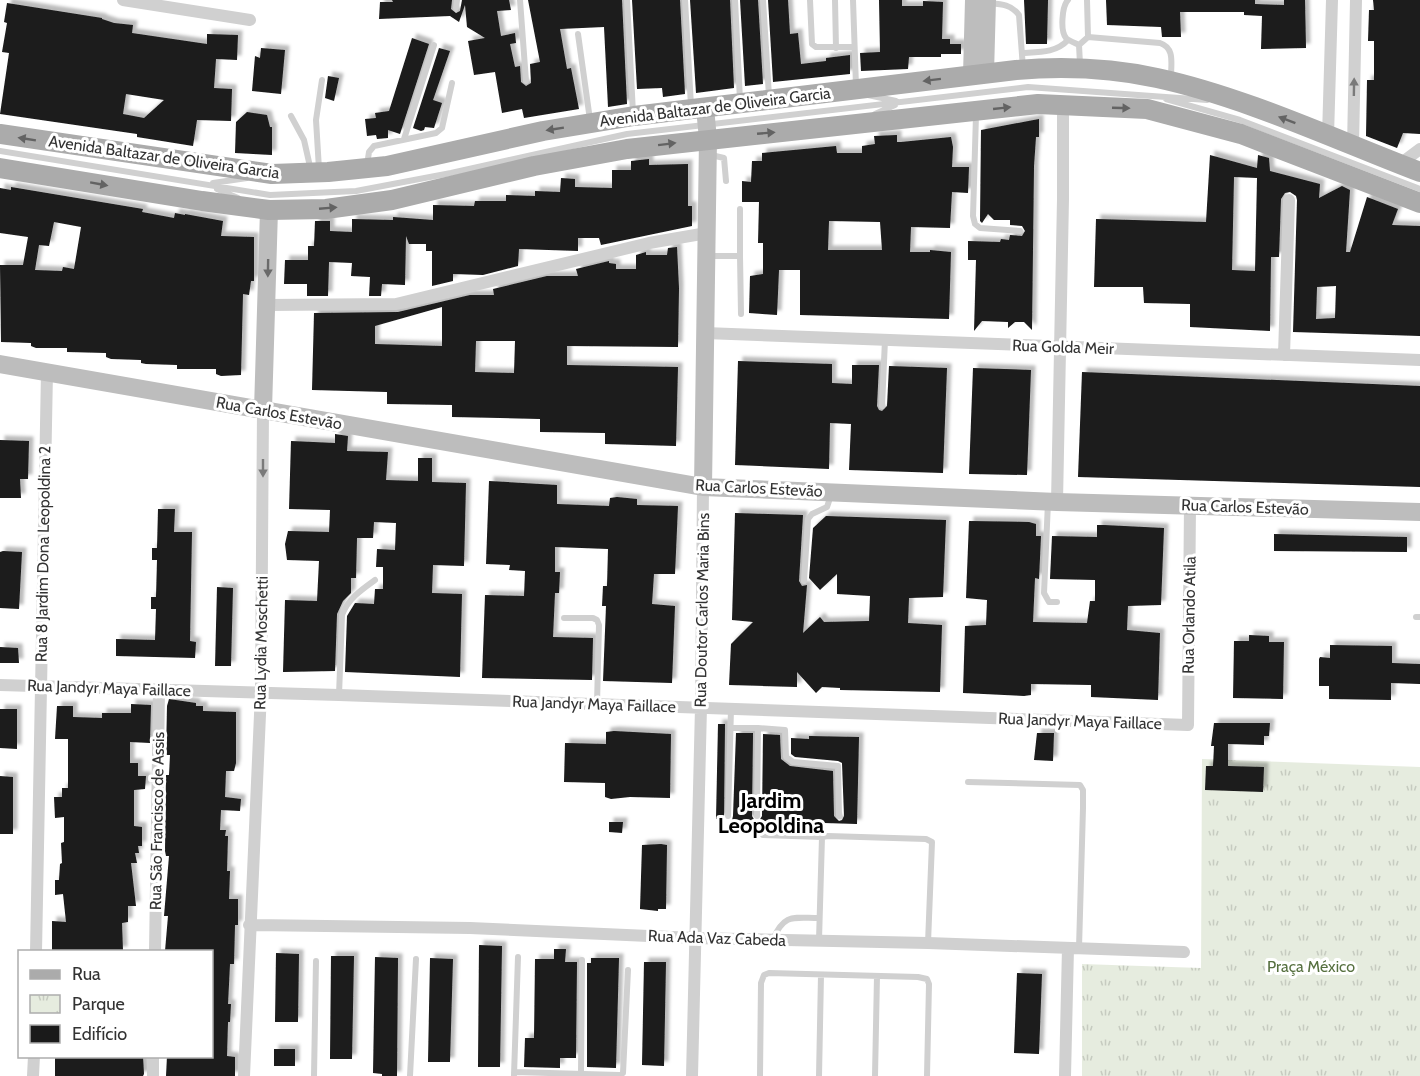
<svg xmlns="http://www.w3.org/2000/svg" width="1420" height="1076" font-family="Cabin,sans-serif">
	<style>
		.park { fill: url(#park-tufts) }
		.building { fill: #1a1a1a; fill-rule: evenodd; filter: url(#shadow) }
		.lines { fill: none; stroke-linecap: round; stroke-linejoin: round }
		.lane { stroke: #d0d0d0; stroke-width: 6 }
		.street { stroke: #d0d0d0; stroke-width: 12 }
		.secondary { stroke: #bdbdbd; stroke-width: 18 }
		.primary { stroke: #ababab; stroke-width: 20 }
		.oneway { fill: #636363 }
		.oneway2 { fill: #7a7a7a }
		.oneway3 { fill: #6a6a6a }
		.labels { text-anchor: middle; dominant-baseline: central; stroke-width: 6; stroke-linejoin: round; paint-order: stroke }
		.street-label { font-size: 16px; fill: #333; stroke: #fff }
		.park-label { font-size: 16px; fill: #56703f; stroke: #fff }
		.district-label { font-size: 22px; font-weight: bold; fill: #000; stroke: #fff }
	</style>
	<defs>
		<pattern id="park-tufts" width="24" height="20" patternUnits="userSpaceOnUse" patternTransform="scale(1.5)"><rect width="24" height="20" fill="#e6ecdf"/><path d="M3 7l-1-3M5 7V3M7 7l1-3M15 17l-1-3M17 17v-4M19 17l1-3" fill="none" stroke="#c6cbc0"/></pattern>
		<filter id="shadow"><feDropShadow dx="4.5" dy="-4.5" stdDeviation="1.5" flood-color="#0004"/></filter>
	</defs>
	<rect width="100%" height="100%" fill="#fff"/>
	<!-- park -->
	<path class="park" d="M1202,759l218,8v309h-338v-112l119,4z"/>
	<!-- building -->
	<path class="building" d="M392,0h60l-1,9 5,4 4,-2 2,-11h47l2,10 -14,1 4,25 14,-3 1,10 -6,1 5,23 5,-1 1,16 5,4 5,-3 -1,-19 10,-2 -12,-62h94l5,104 -19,3 -4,-80 -44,2 7,40 4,-1 8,41 -55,9 -2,-9 -20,4 -7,-41 -21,3 -6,-34 17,-3 -18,-11 -2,-22 -6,17 -9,-6 -71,3 1,-17h13z
		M632,0h48l5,94 -22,3 -1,-9 -25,1z
		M690,0h40l4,88 -38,5z
		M740,0h18l5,84 -18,2z
		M768,0h20l2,34 8,-1 3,31 25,-3v-3l24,-3v19l-77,8z
		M879,0h23v6h21v-5l20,1 -1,37h8v5h11v10h-20v3h-32l-1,12 -47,2 -1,-18 20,-1z
		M1024,0h24l-1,44h-21z
		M1106,0h149v4l29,1v-5h21l1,48 -45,1 1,-33 -18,-1v-3h-64l1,25h-19l-1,-10 -54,-2z
		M1373,0h47v134l-17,-1 -6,15 -31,-12 1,-56h7v-39h-6l1,-31h5z
		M7,3l95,15v1l12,4 19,2 -1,8 75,11v-10l31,1 -1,25 -21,-1 -2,29 18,1 -1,32 -34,-1 -4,26 -56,-9v-3l-137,-20 9,-61 -7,-1 5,-29 -3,-1zM126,94l38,6 -20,18 -21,-4z
		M412,38l17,6 -29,90 -12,-4v8l-11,1 -1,-4 -9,1 -2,-17 11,-1 -1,-5 14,-2z
		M261,48l24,2 -4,44 -29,-3 3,-35 5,2z
		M439,48l11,3 -17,49 9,3 -8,25 -9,-1 -1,3 -3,1 -8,-3z
		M328,76l11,2 -5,23 -9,-3z
		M247,112l20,3 3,12h2v28l-37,-2 1,-31z
		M1039,119v18h-3l-2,29 -2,164 -8,-8h-9l-7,6v-6l-26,-1 -8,10 2,-71h-8v-19l32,1 1,-3 8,1 1,-5 12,1 3,-5 -3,-5 -12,-1v-5h-16l-6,-6 -6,9 -2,-2 1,-91z
		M897,135v7h4l50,-5 2,10 -1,20h17l-1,26 -16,-1 -2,36 -39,-1 -1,25h20v-2l21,2 -2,67 -149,-4v-45h-21l-2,45 -28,-2 1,-37 13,-2v-31h-5l1,-41h-17v-21l9,1 1,-21h10v-8l74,-7 1,7h25v-7l13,-2 -1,-8zM829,221l51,1 2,28h-54z
		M1210,155l47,13 1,-13 11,3 1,13 50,13 -1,14 23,-12 8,4 -4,62h4l17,-55 31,12 -6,16 28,1v110l-127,-4 4,-132 -1,-4 -6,-4 -5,1 -4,6 -2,58h-8l-1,74 -80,-4v-23l-46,-1 -1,-16h-49l2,-68 110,3zM1234,177l23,1 -2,93 -23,-1zM1336,286l-1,32 -19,1 1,-32z
		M649,159v6l39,-1v42h4v20l-91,19 -2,-7h-21v13l-59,-2 -1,17 -35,9 -30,-1v7l-21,5v-35h-6v-7h-17l-3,-8 -1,49 -23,-1 -1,12h-12l1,-19 -19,-1 1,-13 -23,-1 -1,34h-21v-12h-23l1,-24h23v-14h6l1,-25h15v10l22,1v-13l41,1v-3l40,3v-15l41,1 1,-5h31v-6l29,1v-5l25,1 1,-14 14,1v8l37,1v-18h19v-9z
		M11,187l132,22 -1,3 32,6 1,-5 10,2v-1l38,7 -2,15 33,1v44h-3l-2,14 -6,-1 -2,81 -20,1 -5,-2v-5h-39v-4l-31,-1 -5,-1v-3l-30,-1 -5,-2v-4l-39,-1v-4h-31l-5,-2v-3l-30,-1 -1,-77h23l5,-28 -28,-4v-45l11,2zM54,222l27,5 -7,42 -11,-2 -1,4 -27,-1 4,-25 10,1z
		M677,247l2,41 -1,59 -111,-1v19l111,2 -2,79 -71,-2v-11l-65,-1v-13l-88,-2v-12l-65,-1v-12l-75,-2 2,-77 84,-1 72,-17h24l-1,-6 54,-13h31l-2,-7 33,-8v2l7,1v5h20v-14l10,-3v3h21l1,-7zM442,307v39l-67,-2v-18zM476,341h39l-1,32 -39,-1z
		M738,361l94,3v19l20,1v-19h27l-2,41 2,4 3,1 5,-5 2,-40 58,2 -4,105 -94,-3 2,-46 -21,-1 -1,46 -94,-4z
		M973,368l58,2 -4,105 -58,-1z
		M1082,372l338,14v101l-342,-10z
		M335,434l13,2 -1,15 41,1 -2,28 32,1v-23h14v24l34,1 -2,83 -31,-1 -1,28 30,1 -2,83 -115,-5 2,-56 8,-13 19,1 1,-15h8v-22h-7l1,-18 18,1 1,-27 -22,-1 -1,16h-16l-1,40h-5v15l-8,8 -6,13 -2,57 -52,1 2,-72 32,1 2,-40 -32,-1 -2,-16 3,-13 41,1 1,-22 -41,-1 2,-68 44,2z
		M0,440l29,1 -1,38h-8l1,19h-21z
		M489,481l68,4v19l52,2 1,-8 7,-1 20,2v6l41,1 -3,68h-21l-2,30 23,2 -3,77 -69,-2 3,-75h-4l1,-20h4l1,-37 -53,-2v25h5l-1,21h-4l-2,44 40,1 -1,42 -110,-2 3,-83 39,1 1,-25 -16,-1 1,-5 -24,-1z
		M158,509h17l-1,23h18l-2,109 6,1 -1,16 -79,-2v-17l39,1 1,-31h-5v-12h5l1,-37h-5v-12h5z
		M735,513l68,2 -4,66 3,5 5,-1 -4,48 17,-16 4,5 45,-1 1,-25 -33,-2v-20l-17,16 -11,-12 4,-50 13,-12 120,4 -3,77 -34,1 -1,25 34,2 -2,67 -100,-2v-2l-18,-1 -6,6 -19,-21v15l-68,-2 2,-41 22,-22 -21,-2z
		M969,521l60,1 7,2v12h5l-2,43 -4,-1 -2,44 54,1 3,-22h5v-21l-45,-1 2,-43 45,1v-12h7l60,3 -3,77 -33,1 -1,24 33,3 -2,67 -67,-3v-12l-60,-1v11l-7,1 -61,-3 2,-67 21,-1 1,-25 -21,-2z
		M1274,534l133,3v15l-133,-1z
		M3,551l19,1 -3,57 -19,-1v-56z
		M217,587l16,1 -2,78h-16z
		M1249,635l20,1v6h15l-1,57 -50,-1 1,-57h15z
		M1330,645l62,1v17l28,1v20l-29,-1v17l-62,-1v-13h-10v-27l1,-2 10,1z
		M0,647l18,1 1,15h-19z
		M169,699l27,4v3h7v5l33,1v51l-2,8h-8l-1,26 16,2 -1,12 -19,-1 -1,20h6l-1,6h3l-1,35h3l-1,28h9v26h-3l-1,39h-4l-2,40h3l-1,18h-2l-1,34 8,1v19h-69l1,-20h45l1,-56 -1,-49h-47l3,-35h-4l5,-60h-3l-1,-5 1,-76h3l1,-20h-4l1,-49z
		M131,704l20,1 -1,38 -20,-1v21h8v13h8l-1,13 -11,1v36l8,1v19h-4l1,7h-4l2,10h-6l5,43h-8v16l-6,1 1,28h-71v-30l14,1 -3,-28 -8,1v-15h4l1,-16 2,-1 -1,-20 3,-1v-25l-9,1 -1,-21h8v-9h6v-49h-13l2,-33h16v11l29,1v-5h29z
		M0,709h17v40l-17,-1z
		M1214,723h56l-1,13h-5v9l-36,-1v22l36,1 -1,25 -58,-2 1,-24h7l1,-20h-3z
		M718,724h7l-1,95h-8z
		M614,731l57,3 -1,64 -40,-1 -19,2 -6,-2v-14l-41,-1 1,-39 41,1v-12z
		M736,733h17l-1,83 3,5 -23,-1 1,-4z
		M1037,733h17l-1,28 -19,-1z
		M763,734l17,1 1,24 9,7 43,5 1,45 5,5 3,-1 2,-4 -2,-53 -4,-2 -43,-4 -4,-3v-16l18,1v-3l50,1 -2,87 -98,-3 3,-5z
		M0,776l13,1v57h-13z
		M609,822h14l-1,11 -13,-1z
		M661,844l6,1 -1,64h-8v2l-18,-2 2,-64z
		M479,945l23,1 -2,121h-22z
		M554,949h12l-1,13h12l-1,96h-16v10l-36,-1 1,-29h9l1,-79h19z
		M276,953l23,1 -1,68h-23z
		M331,956h23l-2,103h-22z
		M375,957l23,1 -1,118h-15v-2l-9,-1z
		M430,958l23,1 -3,103h-22z
		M591,958h28l-3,110 -29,-1v-104h4z
		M644,962h22l-2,104 -22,-1z
		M1017,973l25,1 -3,80 -25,-1z
		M274,1049h21v17h-21z
		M59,1056h84l1,18 -1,2h-88v-19z"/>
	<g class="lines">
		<!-- lane -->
		<path class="lane" d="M520,0l6,81
			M627,0l6,113
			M685,0l6,106
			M735,0l5,100
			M763,0l6,96
			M810,0l2,44 4,3h38
			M835,0l1,48
			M853,0l3,86
			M1068,0c-6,6 -8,31 -2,38 3,3 9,5 13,7
			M988,3c12,1 23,1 31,12l4,53
			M456,8l1,-8
			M578,34l12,86
			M1088,37l72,6c15,5 11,20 11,34
			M1079,45l9,-8 -1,-37
			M1079,45l1,19
			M1022,53c17,-1 34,0 46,-13
			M868,95l28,6
			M1166,99l74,21 180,69
			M875,114l20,-9
			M976,115l-3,101 2,8 5,4 40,3
			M291,116l13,24 7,31
			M404,139l30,-94
			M0,151l270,44 86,-4 95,-18 176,-39 401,-47 179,13
			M711,155l13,3 2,23
			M367,165l2,-13 5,-6 62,-13 6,-5 10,-45
			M319,169l-3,-49 6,-40
			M213,183l34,-5
			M217,189l21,9
			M707,256h33l1,58
			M740,256v-47
			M882,406l3,-66
			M1048,502l-4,91 5,9h8
			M804,581l4,-62 4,-5 15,-7 4,-12
			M1416,617h4
			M564,618h29l4,2 2,5 -2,79
			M339,695l3,-80c6,-16 19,-25 33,-35
			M731,728h27l-1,88
			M758,728l27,2 1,27 7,5 45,4 1,50
			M968,782l112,3 3,5v18l-4,140
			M728,816l3,-107
			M763,835l59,2
			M773,939c12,-26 20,-21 46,-21
			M819,940l3,-103 6,-1 98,3 6,3 -4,101
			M514,1072l105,3 4,-2 5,-103
			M581,1074l1,-114
			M514,1075l4,-118
			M314,1076l2,-115
			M410,1076l6,-117
			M760,1076l1,-93 3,-8 5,-2 149,4 9,2 2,5 -2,92
			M819,1076l2,-101
			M875,1076l2,-100"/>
		<!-- street -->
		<path class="street" d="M123,0l127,20
			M1328,136l4,-136
			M1353,146l3,-146
			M1400,164l20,-15
			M267,305l129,-1 253,-61 58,-10
			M705,333l715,27
			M1284,355l5,-155
			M1057,502l6,-303v-94
			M0,685l339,10 849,30 2,-220
			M249,925l221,3 224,10 234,5 256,9
			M36,952l11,-580
			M155,952l4,-262
			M33,1076l1,-20
			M153,1076v-20
			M244,1076l17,-384 2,-282
			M692,1076l9,-369 2,-220
			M1065,1076l3,-128"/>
		<!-- secondary -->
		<path class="secondary" d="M985,74l2,-74
			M972,75l2,-75
			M0,364l703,123 354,15 363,10
			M263,410l6,-200
			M703,487l5,-348 -3,-31"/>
		<!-- primary -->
		<path class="primary" d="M0,134l272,40 56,-2 59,-6 156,-35 91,-15 382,-46c48,-4 95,-2 141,8 88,19 179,62 263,94
			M0,168l202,33 67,9 57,-1 66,-9 142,-34 93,-17 411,-45 109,5 94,25 179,69"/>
	</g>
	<!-- one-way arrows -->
	<defs><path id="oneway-solid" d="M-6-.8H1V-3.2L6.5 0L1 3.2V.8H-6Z" transform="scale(1.5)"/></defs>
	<g class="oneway">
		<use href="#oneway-solid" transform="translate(932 80) rotate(173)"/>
		<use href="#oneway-solid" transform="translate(1002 108) rotate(-6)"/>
		<use href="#oneway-solid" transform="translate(1121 108) rotate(2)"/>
		<use href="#oneway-solid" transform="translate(1287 120) rotate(-159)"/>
		<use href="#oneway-solid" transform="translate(555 129) rotate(171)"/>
		<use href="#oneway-solid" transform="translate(766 133) rotate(-5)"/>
		<use href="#oneway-solid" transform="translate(27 139) rotate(-171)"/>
		<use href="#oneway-solid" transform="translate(667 144) rotate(-7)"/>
		<use href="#oneway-solid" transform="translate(99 184) rotate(10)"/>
		<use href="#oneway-solid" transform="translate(328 208) rotate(-5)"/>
	</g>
	<g class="oneway2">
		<use href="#oneway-solid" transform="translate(1354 87) rotate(-89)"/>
		<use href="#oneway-solid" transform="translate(263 468) rotate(90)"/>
	</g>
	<use class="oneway3" href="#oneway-solid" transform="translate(268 268) rotate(91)"/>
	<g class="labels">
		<!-- street labels -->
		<g class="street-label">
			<text transform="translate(715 107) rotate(-7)">Avenida Baltazar de Oliveira Garcia</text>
			<text transform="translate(164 157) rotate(8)">Avenida Baltazar de Oliveira Garcia</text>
			<text transform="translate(1063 347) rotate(2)">Rua Golda Meir</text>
			<text transform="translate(279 413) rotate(10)">Rua Carlos Estevão</text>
			<text transform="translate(759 488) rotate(3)">Rua Carlos Estevão</text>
			<text transform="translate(1245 507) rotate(2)">Rua Carlos Estevão</text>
			<text transform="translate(43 554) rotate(-89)">Rua 8 Jardim Dona Leopoldina 2</text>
			<text transform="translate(702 610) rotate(-89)">Rua Doutor Carlos Maria Bins</text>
			<text transform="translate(1189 615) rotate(-89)">Rua Orlando Atila</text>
			<text transform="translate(261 643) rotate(-89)">Rua Lydia Moschetti</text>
			<text transform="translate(109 688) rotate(2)">Rua Jandyr Maya Faillace</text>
			<text transform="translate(594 704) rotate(2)">Rua Jandyr Maya Faillace</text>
			<text transform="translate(1080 721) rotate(2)">Rua Jandyr Maya Faillace</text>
			<text transform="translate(157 821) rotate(-89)">Rua São Francisco de Assis</text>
			<text transform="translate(717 938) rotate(2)">Rua Ada Vaz Cabeda</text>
		</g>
		<!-- park labels -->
		<g class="park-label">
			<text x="1311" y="966">Praça México</text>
		</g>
		<!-- district labels -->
		<g class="district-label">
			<text x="771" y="800">Jardim<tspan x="771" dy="25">Leopoldina</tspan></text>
		</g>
	</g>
	<!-- legend -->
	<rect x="18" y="950" width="195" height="108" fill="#ffffff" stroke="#adadad" stroke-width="1.5"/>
	<rect x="30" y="970" width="30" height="9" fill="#ababab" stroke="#adadad" stroke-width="1.5"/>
	<text x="72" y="980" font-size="18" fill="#333333">Rua</text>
	<rect x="30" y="995" width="30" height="18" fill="url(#park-tufts)" stroke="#adadad" stroke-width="1.5"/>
	<text x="72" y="1010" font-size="18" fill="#333333">Parque</text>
	<rect x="30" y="1025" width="30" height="18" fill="#1a1a1a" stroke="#adadad" stroke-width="1.5"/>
	<text x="72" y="1040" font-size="18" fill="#333333">Edifício</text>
</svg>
